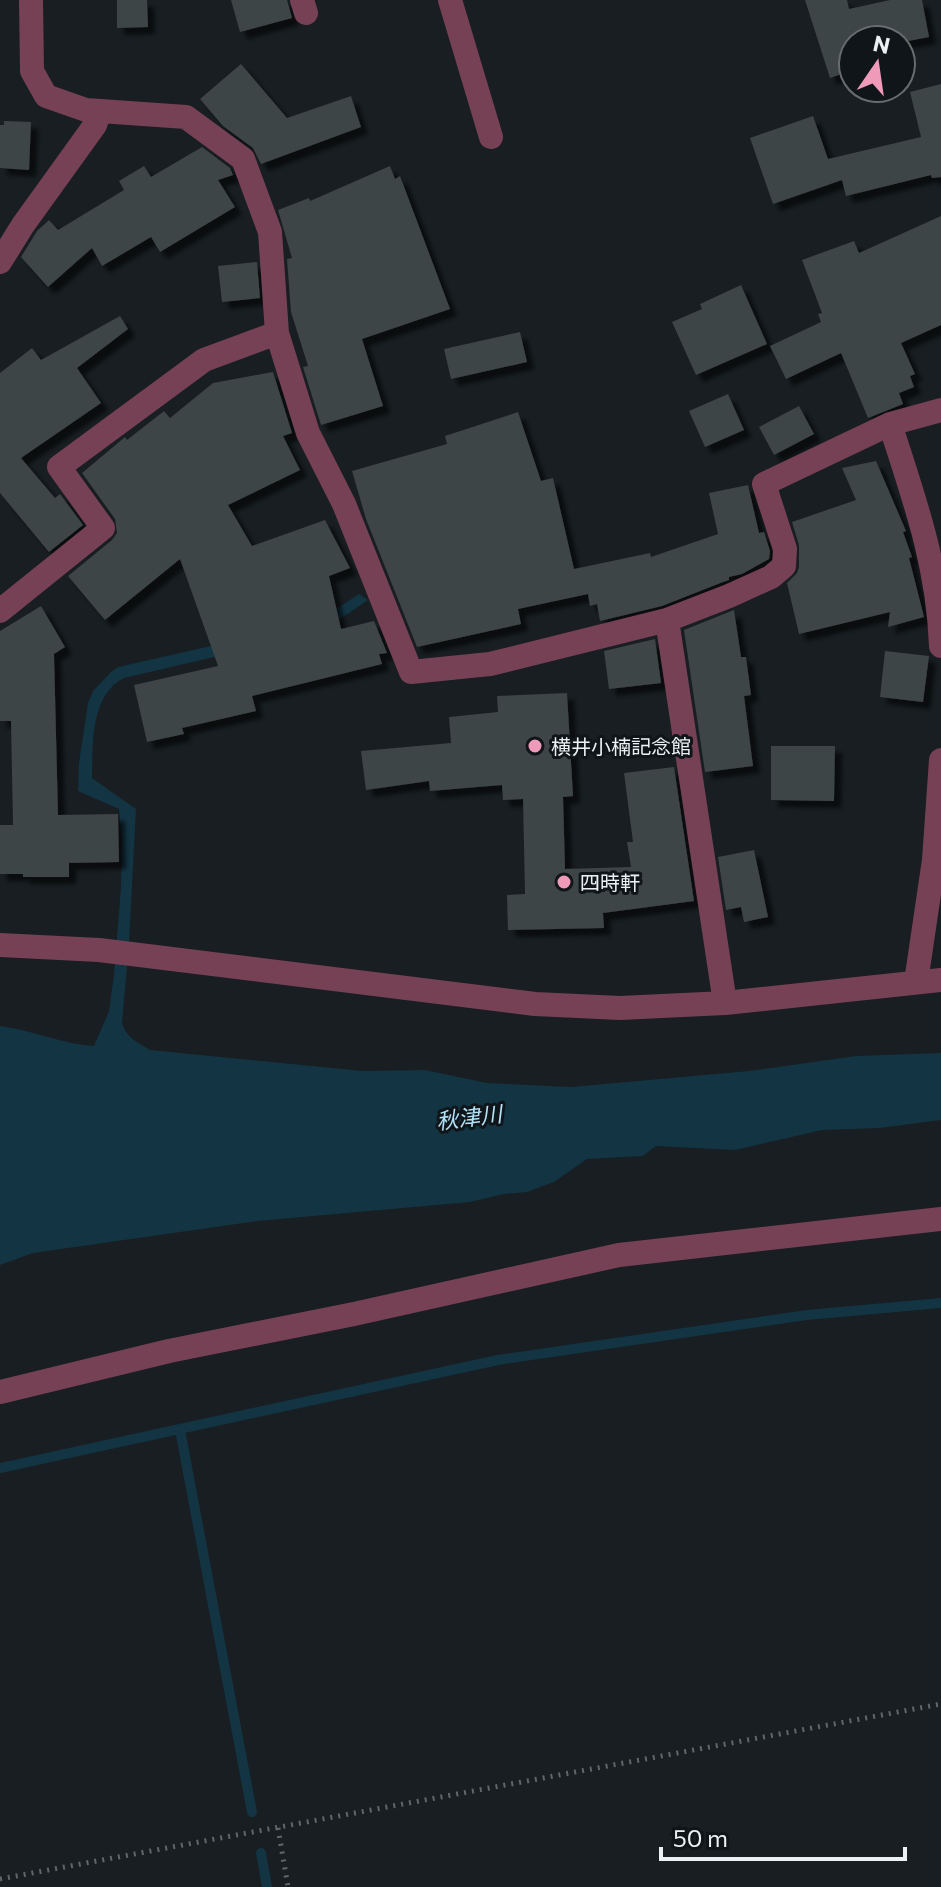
<svg xmlns="http://www.w3.org/2000/svg" width="941" height="1887" font-family="Commissioner,'Noto Sans JP',sans-serif">
	<style>
		.water { fill: #133443 }
		.lines { fill: none; stroke-linecap: round; stroke-linejoin: round }
		.stream { stroke: #133443; stroke-width: 10 }
		.building { fill: #3e4447; filter: url(#shadow) }
		.path { stroke: #616769; stroke-width: 5; stroke-dasharray: 2 6; stroke-linecap: butt }
		.street { stroke: #774155; stroke-width: 24 }
		.poi-dot { fill: #ef9ab8; stroke: #0f1518; stroke-width: 3 }
		.labels { text-anchor: middle; dominant-baseline: central; stroke-width: 6; stroke-linejoin: round; paint-order: stroke }
		.poi-label { font-size: 20px; fill: #ecf0f2; stroke: #0f1518; text-anchor: start }
		.water-label { font-size: 22px; font-style: italic; fill: #b3e2f9; stroke: #0f1518 }
	</style>
	<defs>
		<filter id="shadow"><feDropShadow dx="7" dy="7" stdDeviation="2" flood-color="#0009"/></filter>
	</defs>
	<rect width="100%" height="100%" fill="#181e21"/>
	<!-- water -->
	<path class="water" d="M359,594l9,6 -47,32 -197,46c-34,17 -31,66 -32,100l44,31 -7,134 -7,80c4,14 16,20 28,27l213,21 62,-1 62,13 84,4 178,-16 107,-15 85,-3v67l-61,8 -58,2 -87,20 -79,-4 -13,10 -56,3 -33,23 -27,10 -23,2 -34,8 -212,19 -225,32 -33,12v-239c32,4 61,18 94,20l15,-35 5,-36 7,-88 1,-47 -3,-31 -41,-18 1,-28 9,-60 5,-12 18,-19 7,-5 115,-26 93,-25z"/>
	<g class="lines">
		<!-- stream -->
		<path class="stream" d="M180,1430l72,382
			M0,1468l498,-108 309,-45 134,-12
			M261,1853l6,34"/>
	</g>
	<!-- building -->
	<path class="building" d="M117,0h30l1,27 -31,1z
		M231,0h56l5,18 -52,14z
		M805,0h42l2,9 41,-9h32l7,37 -26,5 -1,-2h-49v30l-23,8z
		M241,64l46,54 64,-22 10,31 -100,37 -8,-16 -30,-22 -23,-27z
		M941,84v93l-9,1 -1,-3 -85,21 -4,-16 -69,24 -23,-66 63,-22 15,43 93,-22 -11,-45z
		M4,121l27,1 -2,48 -29,-2v-43h4z
		M202,147l28,21 3,7 -15,5 17,27 -75,45 -9,-15 -49,29 -10,-18 -44,39 -27,-30 16,-26 12,-11 9,10 66,-40 -5,-9 25,-15 7,11z
		M390,166l5,13 5,-3 50,133 -88,30 21,67 -62,19 -18,-58 5,-1 -17,-54 -4,-53 5,-1 -14,-48 31,-12 1,3z
		M941,216v109l-40,18 14,31 -5,2 4,11 -15,6 4,11 -35,14 -27,-65 -55,26 -16,-33 51,-24 -3,-8 4,-1 -20,-53 52,-19 5,12z
		M257,262l3,36 -38,4 -4,-36z
		M741,285l26,59 -71,31 -24,-53 30,-13 -2,-5z
		M120,316l8,13 -51,39 24,35 -80,55 34,40 5,-4 23,31 -34,27 -49,-59v-120l32,-25 9,12z
		M520,332l7,30 -76,17 -7,-30z
		M273,372l19,61 -9,3 17,34 -72,35 24,41 73,-26 25,48 -21,8 12,53 33,-8 13,32 -8,1 3,10 -130,32 4,15 -74,17 2,6 -37,8 -13,-57 84,-19 -38,-107 -75,61 -37,-44 44,-36 5,-7 -2,-14 -33,-46 43,-36 2,3 37,-29 6,7 43,-35z
		M728,394l16,36 -39,17 -16,-36z
		M799,406l15,28 -40,21 -15,-28z
		M518,412l23,69 12,-3 21,91 76,-16 1,4 67,-23 -9,-41 39,-8 11,48 5,-1 6,19 -1,8 -27,15 -13,3v3l-6,2 -61,24 -62,15 -3,-17 -7,2 -2,-12 -70,15 3,15 -104,23 -51,-128 -14,-48 95,-27 -2,-8z
		M876,461l30,70 -3,1 9,25 -3,1 15,59 -36,10 2,-15 -91,22 -12,-51 10,-10 2,-6v-22l-7,-23 64,-22 -14,-32z
		M41,606l24,41 -11,7 4,161 60,-1 1,48 -50,1v14h-46v-3h-23v-49h13l-2,-104h-11v-90z
		M734,610l7,47h5l5,38 -7,1 9,70 -48,6 -21,-142z
		M655,639l6,44 -52,6 -5,-38z
		M885,651l44,5 -6,46 -43,-5z
		M567,693l6,103 -10,1 2,72 66,-2 -4,-25h6l-9,-69 50,-6 20,134 -91,12 1,15 -96,2 -1,-35 18,-1 -2,-95 -20,1 -1,-15 -72,6 -1,-10 -63,9 -5,-39 90,-8 -2,-26 49,-5 -1,-16z
		M771,746h64l-1,55 -63,-1z
		M754,850l14,67 -24,5 -3,-15 -15,3 -8,-53z"/>
	<g class="lines">
		<!-- path -->
		<path class="path" d="M278,1828l10,59
			M0,1879l941,-175"/>
		<!-- street -->
		<path class="street" d="M31,0l1,71 14,25 40,14 100,7 57,42 27,73 7,101 31,100 36,71 67,168 79,-8 177,-44 62,-24 42,-19 13,-11 1,-17 -21,-65 126,-60 51,-14
			M302,0l4,13
			M450,0l41,137
			M0,262l23,-37 72,-100 5,-14
			M890,424c25,77 48,141 51,222
			M0,611l103,-83 -44,-61 145,-107 73,-27
			M667,620l58,383
			M0,945l99,5 436,54 85,4 105,-5 216,-23
			M916,982l18,-122 7,-100
			M0,1392l169,-41 185,-37 265,-59 322,-36"/>
	</g>
	<!-- markers -->
	<g class="poi-dot">
		<circle cx="535" cy="746" r="8"/>
		<circle cx="564" cy="882" r="8"/>
	</g>
	<g class="labels">
		<!-- poi labels -->
		<g class="poi-label">
			<text x="551" y="746">横井小楠記念館</text>
			<text x="580" y="882">四時軒</text>
		</g>
		<!-- water labels -->
		<g class="water-label">
			<text transform="translate(469 1117) rotate(-7)">秋津川</text>
		</g>
	</g>
	<!-- north arrow -->
	<g transform="translate(877 64) rotate(13)"><circle r="38" fill="#0f1518" stroke="#676d6f" stroke-width="2"/>
	<path d="M0-6L14 30L0 20L-14 30Z" fill="#ef9ab8"/>
	<text y="-12" font-size="22" font-weight="bold" text-anchor="middle" fill="#ecf0f2">N</text>
	</g>
	<!-- scale -->
	<path d="M661 1847v12h244v-12" fill="none" stroke="#ecf0f2" stroke-width="4"/>
	<text x="673" y="1847" font-size="24" fill="#ecf0f2" stroke="#0f1518" stroke-width="6" paint-order="stroke">50 m</text>
</svg>
